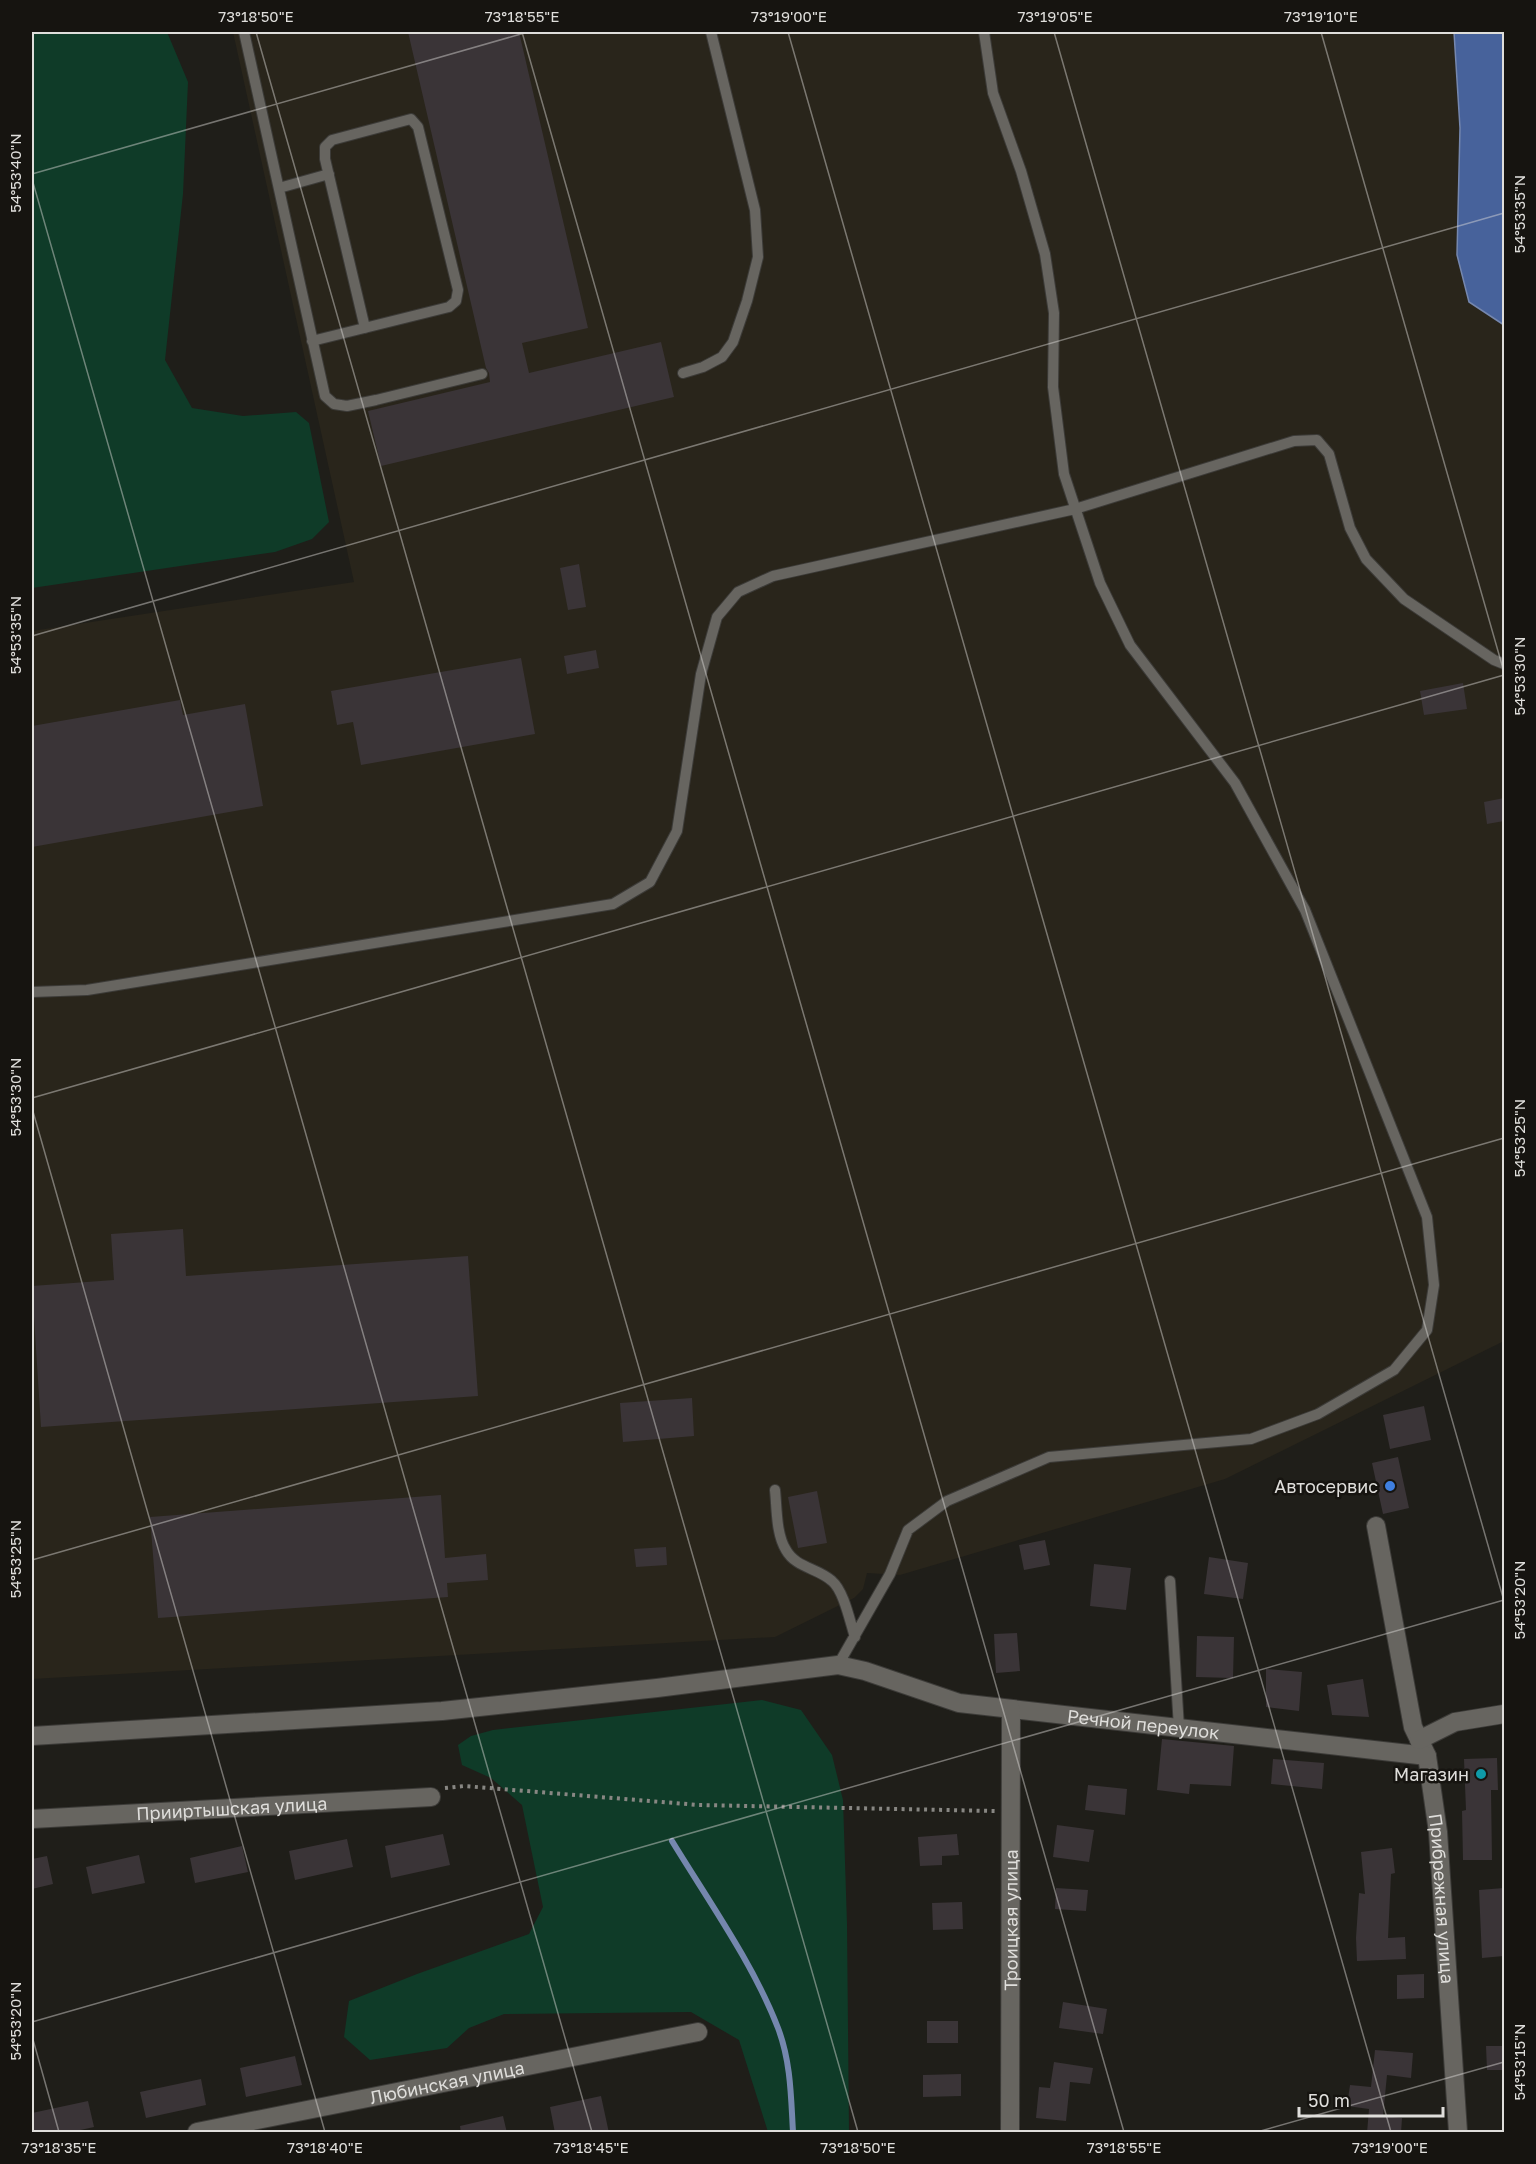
<svg xmlns="http://www.w3.org/2000/svg" width="1536" height="2164" font-family="'Golos Text',sans-serif">
	<style>
		.built { fill: #29251b }
		.green { fill: #0f3b28 }
		.water { fill: #47629b; stroke: #7587ae; stroke-width: 1.5 }
		.lines { fill: none; stroke-linecap: round; stroke-linejoin: round }
		.stream { stroke: #7587ae; stroke-width: 6 }
		.building { fill: #3a3437 }
		.lane-casing { stroke: #3c3b38; stroke-width: 12 }
		.street-casing { stroke: #3c3b38; stroke-width: 20 }
		.path { stroke: #888783; stroke-width: 4; stroke-dasharray: 3 4.5; stroke-linecap: butt }
		.lane { stroke: #676560; stroke-width: 10 }
		.street { stroke: #676560; stroke-width: 18 }
		.ticks { fill: none; stroke: #dfdedb; stroke-width: 1.5; stroke-opacity: 0.45 }
		.shop-dot { fill: #3f7fe0; stroke: #161410; stroke-width: 2 }
		.culture-dot { fill: #0f9aa8; stroke: #161410; stroke-width: 2 }
		.labels { text-anchor: middle; dominant-baseline: central; stroke-width: 5; stroke-linejoin: round; paint-order: stroke }
		.poi-label { font-size: 18px; fill: #dfdedb; stroke: #161410; text-anchor: end }
		.street-label { font-size: 18px; fill: #dfdedb; stroke: #161410 }
		.neatline { fill: none; stroke: #dfdedb; stroke-width: 2 }
		.ticks-label { font-size: 15px; text-anchor: middle; fill: #dfdedb }
	</style>
	<rect width="100%" height="100%" fill="#1f1e19"/>
	<!-- built -->
	<path class="built" d="M233,32h1221l15,270 35,23v1016l-279,138 -325,96 -33,-2 -4,16 -9,9 -79,39 -743,42v-1048l322,-49z"/>
	<!-- green -->
	<path class="green" d="M32,32h135l21,50 -5,112 -18,166 27,48 51,8 53,-4 13,11 20,99 -17,17 -37,13 -243,36z
		M762,1700l39,10 31,45 11,45 4,124 2,208h-81l-29,-92 -48,-28 -187,2 -35,14 -22,20 -77,12 -26,-23 5,-36 68,-27 112,-40 14,-27 -21,-102 -31,-27 -29,-13 -4,-20 13,-9 22,-6z"/>
	<!-- water -->
	<path class="water" d="M1454,32h50v293l-35,-23 -12,-47 3,-127z"/>
	<g class="lines">
		<!-- stream -->
		<path class="stream" d="M672,1841c36,59 82,124 106,187 13,34 13,70 15,104"/>
	</g>
	<!-- building -->
	<path class="building" d="M408,32h111l69,296 -66,15 7,30 132,-31 13,55 -293,69 -13,-55 122,-29 -1,-9 -3,-5z
		M579,564l7,43 -18,3 -8,-42z
		M596,650l3,18 -32,6 -3,-18z
		M521,658l14,76 -174,31 -8,-43 -16,3 -6,-34z
		M1463,683l4,26 -43,6 -4,-24z
		M180,700l3,15 62,-11 18,102 -231,41v-121z
		M1504,798v23l-17,3 -3,-22z
		M183,1229l3,47 282,-20 10,140 -437,31 -9,-141 82,-6 -3,-46z
		M692,1398l2,38 -71,6 -3,-39z
		M1424,1406l7,34 -41,9 -7,-34z
		M1398,1457l11,51 -26,6 -11,-51z
		M817,1491l10,52 -29,5 -10,-51z
		M441,1495l4,63 41,-4 2,26 -41,3 1,14 -290,21 -8,-101z
		M1045,1540l5,25 -26,5 -5,-25z
		M666,1547l1,18 -31,2 -2,-18z
		M1209,1557l39,6 -5,36 -39,-5z
		M1094,1564l37,4 -5,42 -36,-4z
		M1017,1633l3,38 -24,2 -2,-39z
		M1197,1636l37,1 -1,41 -37,-1z
		M1266,1669l36,3 -3,39 -33,-4z
		M1363,1679l6,38 -37,-2 -5,-30z
		M1162,1739l72,7 -3,40 -41,-2 -1,10 -32,-4z
		M1497,1758l1,32h-7l1,70h-29l-1,-49 4,-1 -2,-51z
		M1273,1759l51,4 -2,26 -51,-5z
		M1088,1785l39,4 -2,26 -40,-5z
		M1057,1825l37,5 -5,32 -36,-5z
		M443,1834l7,31 -59,13 -6,-32z
		M957,1834l2,21 -17,1v9l-22,1 -2,-29z
		M347,1839l6,28 -58,13 -6,-29z
		M242,1846l6,26 -53,11 -5,-25z
		M1392,1848l3,25 -4,1 -3,64 17,-1 1,22 -49,2 -1,-23 3,-45 6,1 -4,-42z
		M139,1855l6,28 -53,11 -6,-27z
		M47,1856l6,28 -21,5v-30z
		M1056,1888l32,2 -2,21 -31,-2z
		M1504,1888v68l-22,2 -3,-68z
		M962,1902l1,27 -30,1 -1,-27z
		M1424,1974v24l-27,1v-24z
		M1063,2002l44,7 -4,25 -44,-6z
		M927,2021h31v22h-31z
		M1486,2046h18v24h-17z
		M1375,2050l38,3 -2,25 -24,-3 -4,41 19,2 -1,15h-34l2,-24 -22,-3 3,-21 21,2z
		M295,2056l7,29 -56,12 -6,-29z
		M1054,2062l39,6 -3,16 -20,-2 -4,39 -30,-3 3,-31 11,1z
		M961,2074v22l-38,1v-22z
		M201,2079l5,26 -60,13 -6,-26z
		M601,2096l8,37h-54l-5,-26z
		M88,2101l6,26 -27,6h-33l-2,-20z
		M503,2116l4,17h-46l-1,-7z"/>
	<g class="lines">
		<!-- lane casing -->
		<g class="lane-casing">
			<path id="lane" d="M244,32l81,364 9,8 13,2 29,-6 106,-26
				M279,188l50,-14
				M312,341l137,-34 7,-6 2,-11 -40,-163 -7,-8 -79,21 -7,7v12l40,169
				M683,373l20,-6 19,-10 11,-15 14,-41 11,-44 -3,-47 -44,-178
				M32,992l55,-2 526,-86 37,-22 27,-51 24,-157 16,-57 21,-25 35,-16 302,-67 219,-68 23,-1 12,14 21,74 16,31 38,40 90,61 10,4
				M775,1490c2,19 1,44 11,60 10,18 32,18 46,31 12,10 18,41 23,56
				M1170,1581l9,147
				M838,1665l52,-91 18,-44 39,-29 102,-44 202,-18 67,-25 76,-44 33,-40 7,-45 -7,-68 -122,-307 -70,-127 -105,-138 -30,-62 -36,-109 -11,-87 1,-74 -9,-59 -24,-83 -28,-78 -9,-61"/>
		</g>
		<!-- street casing -->
		<g class="street-casing">
			<g id="street">
				<path id="s1" d="M1376,1526l37,201 14,29 11,76 20,300"/>
				<path id="s2" d="M32,1736l410,-25 215,-23 181,-23 27,6 94,32 468,53"/>
				<path d="M1419,1740l36,-18 49,-8"/>
				<path id="s3" d="M32,1819l399,-22"/>
				<path id="s4" d="M197,2132l501,-100"/>
				<path id="s5" d="M1010,2132l1,-423"/>
			</g>
		</g>
		<!-- path -->
		<path class="path" d="M445,1788l19,-2 235,19 296,6"/>
		<!-- lane -->
		<use href="#lane" class="lane"/>
		<!-- street -->
		<use href="#street" class="street"/>
	</g>
	<!-- ticks -->
	<path class="ticks" d="M256,32l602,2100M522,32l602,2100M788,32l603,2100M1054,32l450,1569M1321,32l183,640M32,174l496,-142M32,179l560,1953M32,636l1472,-423M32,1098l1472,-423M32,1108l293,1024M32,1560l1472,-422M32,2022l1472,-422M32,2036l27,96M1257,2132l247,-70"/>
	<!-- markers -->
	<circle class="shop-dot" cx="1390" cy="1486" r="6"/>
	<circle class="culture-dot" cx="1481" cy="1774" r="6"/>
	<g class="labels">
		<!-- poi labels -->
		<g class="poi-label">
			<text x="1378" y="1486">Автосервис</text>
			<text x="1469" y="1774">Магазин</text>
		</g>
		<!-- street labels -->
		<g class="street-label">
			<text stroke="none"><textPath href="#s2" startOffset="1122">Речной переулок</textPath></text>
			<text stroke="none"><textPath href="#s3" startOffset="200">Прииртышская улица</textPath></text>
			<text stroke="none"><textPath href="#s1" startOffset="380">Прибрежная улица</textPath></text>
			<text stroke="none"><textPath href="#s5" startOffset="212">Троицкая улица</textPath></text>
			<text stroke="none"><textPath href="#s4" startOffset="255">Любинская улица</textPath></text>
		</g>
	</g>
	<!-- border -->
	<rect width="1536" height="2164" fill="none" stroke="#161410" stroke-width="66"/>
	<!-- scale -->
	<path d="M1299 2107v9h144v-9" fill="none" stroke="#dfdedb" stroke-width="3"/>
	<text x="1308" y="2107" font-size="18" fill="#dfdedb" stroke="#161410" stroke-width="4.5" paint-order="stroke">50 m</text>
	<rect x="33" y="33" width="1470" height="2098" class="neatline"/>
	<g class="ticks-label">
		<text x="256" y="22">73°18'50"E</text>
		<text x="522" y="22">73°18'55"E</text>
		<text x="789" y="22">73°19'00"E</text>
		<text x="1055" y="22">73°19'05"E</text>
		<text x="1321" y="22">73°19'10"E</text>
		<text transform="translate(16 173) rotate(-90)" y="5">54°53'40"N</text>
		<text transform="translate(1520 214) rotate(-90)" y="5">54°53'35"N</text>
		<text transform="translate(16 635) rotate(-90)" y="5">54°53'35"N</text>
		<text transform="translate(1520 676) rotate(-90)" y="5">54°53'30"N</text>
		<text transform="translate(16 1097) rotate(-90)" y="5">54°53'30"N</text>
		<text transform="translate(1520 1138) rotate(-90)" y="5">54°53'25"N</text>
		<text transform="translate(16 1559) rotate(-90)" y="5">54°53'25"N</text>
		<text transform="translate(1520 1600) rotate(-90)" y="5">54°53'20"N</text>
		<text transform="translate(16 2021) rotate(-90)" y="5">54°53'20"N</text>
		<text transform="translate(1520 2062) rotate(-90)" y="5">54°53'15"N</text>
		<text x="59" y="2153">73°18'35"E</text>
		<text x="325" y="2153">73°18'40"E</text>
		<text x="591" y="2153">73°18'45"E</text>
		<text x="858" y="2153">73°18'50"E</text>
		<text x="1124" y="2153">73°18'55"E</text>
		<text x="1390" y="2153">73°19'00"E</text>
	</g>
</svg>
